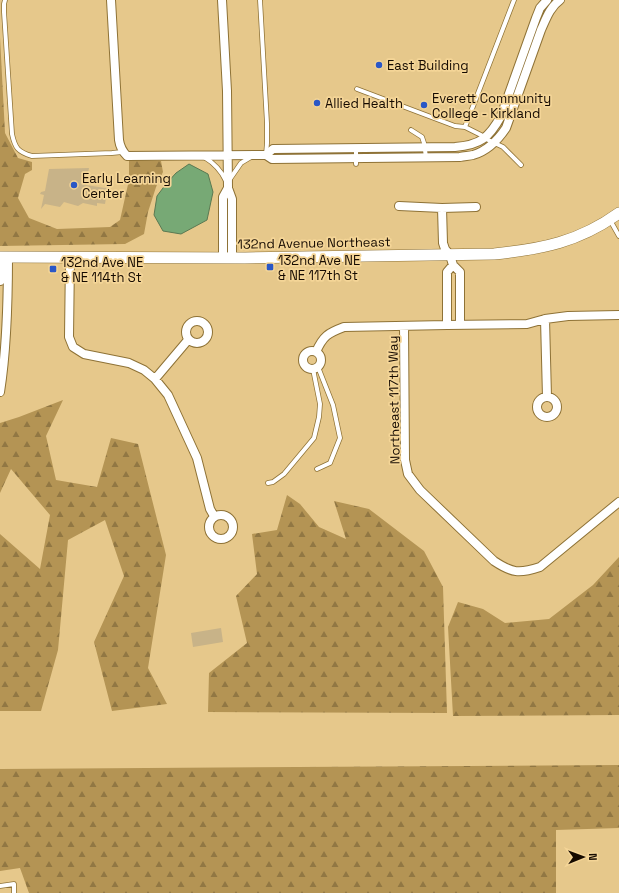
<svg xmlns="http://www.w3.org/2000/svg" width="619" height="893" font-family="'Space Grotesk',sans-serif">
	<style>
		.forest { fill: url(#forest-firs) }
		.park { fill: #c8b388 }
		.water { fill: #77a975; stroke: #5a7952 }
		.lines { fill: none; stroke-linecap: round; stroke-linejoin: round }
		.service-casing { stroke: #8e7236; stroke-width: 5.5 }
		.minor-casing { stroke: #8e7236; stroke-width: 10 }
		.tertiary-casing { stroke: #8e7236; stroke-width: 12 }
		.service { stroke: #fff; stroke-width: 4 }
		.minor { stroke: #fff; stroke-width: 8 }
		.tertiary { stroke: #fff; stroke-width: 11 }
		.poi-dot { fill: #2a57c6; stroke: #f4d597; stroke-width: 1.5 }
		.labels { text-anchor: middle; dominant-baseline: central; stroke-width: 3.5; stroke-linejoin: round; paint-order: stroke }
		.poi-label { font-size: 13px; fill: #150a00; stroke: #f4d597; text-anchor: start }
		.street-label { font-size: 13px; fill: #150a00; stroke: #f4d597 }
	</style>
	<defs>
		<pattern id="forest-firs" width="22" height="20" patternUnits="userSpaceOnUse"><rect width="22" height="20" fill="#b49454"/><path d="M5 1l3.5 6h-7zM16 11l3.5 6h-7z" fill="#917743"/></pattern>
	</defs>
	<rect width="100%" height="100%" fill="#e6c88b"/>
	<!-- forest -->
	<path class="forest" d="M0,37l5,96 13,25 14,4v8l-7,4 -7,24 11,20 28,11 53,-2 10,-7 9,-40v-20l32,1 2,11 -6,12 -9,28 -4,22 -19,10 -125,2z
		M63,400l-17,36 10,44 41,7 14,-49 27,6 28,111 -18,113 19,36 -55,7 -18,-69 30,-66 -19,-56 -37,20 -10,110 -17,61h-41v-177l40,35 10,-54 -39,-46 -11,24v-70l19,-6z
		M287,495l13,9 19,23 27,12 -12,-38 35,8 55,42 19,36 4,126 -239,-1 1,-39 38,-30 -11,-47 21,-22 -5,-40 25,-4z
		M619,557v158l-166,1 -5,-89 10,-25 25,7 22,14 44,-4 44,-34z
		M619,765v63l-63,2v63h-527l-9,-25 -20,3v-102z"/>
	<!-- park -->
	<path class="park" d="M89,168l-3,17 19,3 3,-2 -3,18 -8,-1v3l-14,-3 -5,3 -14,-4 -4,5 -15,-3 -4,5 3,-14 -4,-1 1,-2 4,-1 4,-22z
		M221,628l2,14 -30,5 -2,-14z"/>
	<!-- water -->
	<path class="water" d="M189,164l19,10 5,18 -6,28 -26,14 -18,-3 -9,-16 3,-19 9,-12 10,-11z"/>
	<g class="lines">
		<!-- service casing -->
		<g class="service-casing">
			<path id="service" d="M5,0l-1,4v8l8,122c3,14 6,18 20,22l80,-3 10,-1
				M260,0l7,123v20l-1,12
				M514,0l-49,127 16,8 3,3 19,9 18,18
				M357,89l98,37 10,1
				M411,130l11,7 2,6 2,14
				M356,148v16
				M204,157c10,6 17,13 22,24
				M230,179l11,-16 10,-6
				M610,220l9,16
				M317,469l13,-6 10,-25 -7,-33 -15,-38
				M268,483l5,-1 11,-8 30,-36 5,-21 1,-13 -7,-35
				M0,886l14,-2v9"/>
		</g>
		<!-- minor casing -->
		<g class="minor-casing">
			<path id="minor" d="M111,0l8,140c1,7 3,11 8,16l139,-1 6,4 188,-2c4,-1 9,-1 13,-2 14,-4 25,-15 33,-27l35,-98c5,-11 9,-23 19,-30
				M222,0l5,91 1,97
				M266,155l7,-6 182,-2c25,-2 34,-9 46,-31l35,-98 4,-10 7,-8
				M399,206l43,2 34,-1
				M442,208l1,35 2,6 5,6 3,10 7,7v53
				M70,257l-1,80 4,10 11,7 45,9 15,7 11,9
				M223,258v-61l5,-9 4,11v59
				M0,281l1,-24
				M545,319l2,78
				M186 332a11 11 0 1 1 22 0a11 11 0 1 1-22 0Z
				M447,325v-53l6,-7
				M404,326l1,134 3,14 12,16 74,71c18,12 25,13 46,6l79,-65
				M188,340l-33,39 13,16 29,63 13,51 4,7
				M303 360a9 9 0 1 1 18 0a9 9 0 1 1-18 0Z
				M316,352c7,-16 12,-19 28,-25l103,-2 80,-1 18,-5 23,-3 51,-1
				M0,392c7,-44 8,-90 8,-135
				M537 407a10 10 0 1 1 20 0a10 10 0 1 1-20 0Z
				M209 527a12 12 0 1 1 24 0a12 12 0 1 1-24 0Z"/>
		</g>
		<!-- tertiary casing -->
		<g class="tertiary-casing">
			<path id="tertiary" d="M0,257l245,1 249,-4c48,-5 85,-12 125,-41"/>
		</g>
		<!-- service -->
		<use href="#service" class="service"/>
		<!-- minor -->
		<use href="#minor" class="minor"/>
		<!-- tertiary -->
		<use href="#tertiary" class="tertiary"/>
	</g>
	<!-- markers -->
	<g class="poi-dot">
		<circle cx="379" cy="65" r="4"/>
		<circle cx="317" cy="103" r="4"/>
		<circle cx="424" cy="105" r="4"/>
		<circle cx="74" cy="185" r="4"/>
		<rect x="266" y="263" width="8" height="8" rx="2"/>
		<rect x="49" y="265" width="8" height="8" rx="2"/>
	</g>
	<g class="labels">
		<!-- poi labels -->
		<g class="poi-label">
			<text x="387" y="65">East Building</text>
			<text x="432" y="98">Everett Community<tspan x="432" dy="15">College - Kirkland</tspan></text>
			<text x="325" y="103">Allied Health</text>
			<text x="82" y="178">Early Learning<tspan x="82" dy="15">Center</tspan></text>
			<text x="278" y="260">132nd Ave NE<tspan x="278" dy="15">&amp; NE 117th St</tspan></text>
			<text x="61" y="262">132nd Ave NE<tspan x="61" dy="15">&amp; NE 114th St</tspan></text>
		</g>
		<!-- street labels -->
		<g class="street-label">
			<text transform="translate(314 243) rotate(-1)">132nd Avenue Northeast</text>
			<text transform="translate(394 400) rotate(-91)">Northeast 117th Way</text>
		</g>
	</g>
	<!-- north arrow -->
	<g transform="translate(583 857) rotate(89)" stroke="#f4d597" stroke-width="3" paint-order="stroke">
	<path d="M0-3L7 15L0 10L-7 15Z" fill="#150a00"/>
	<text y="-6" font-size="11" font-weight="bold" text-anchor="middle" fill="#150a00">N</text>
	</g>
</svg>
